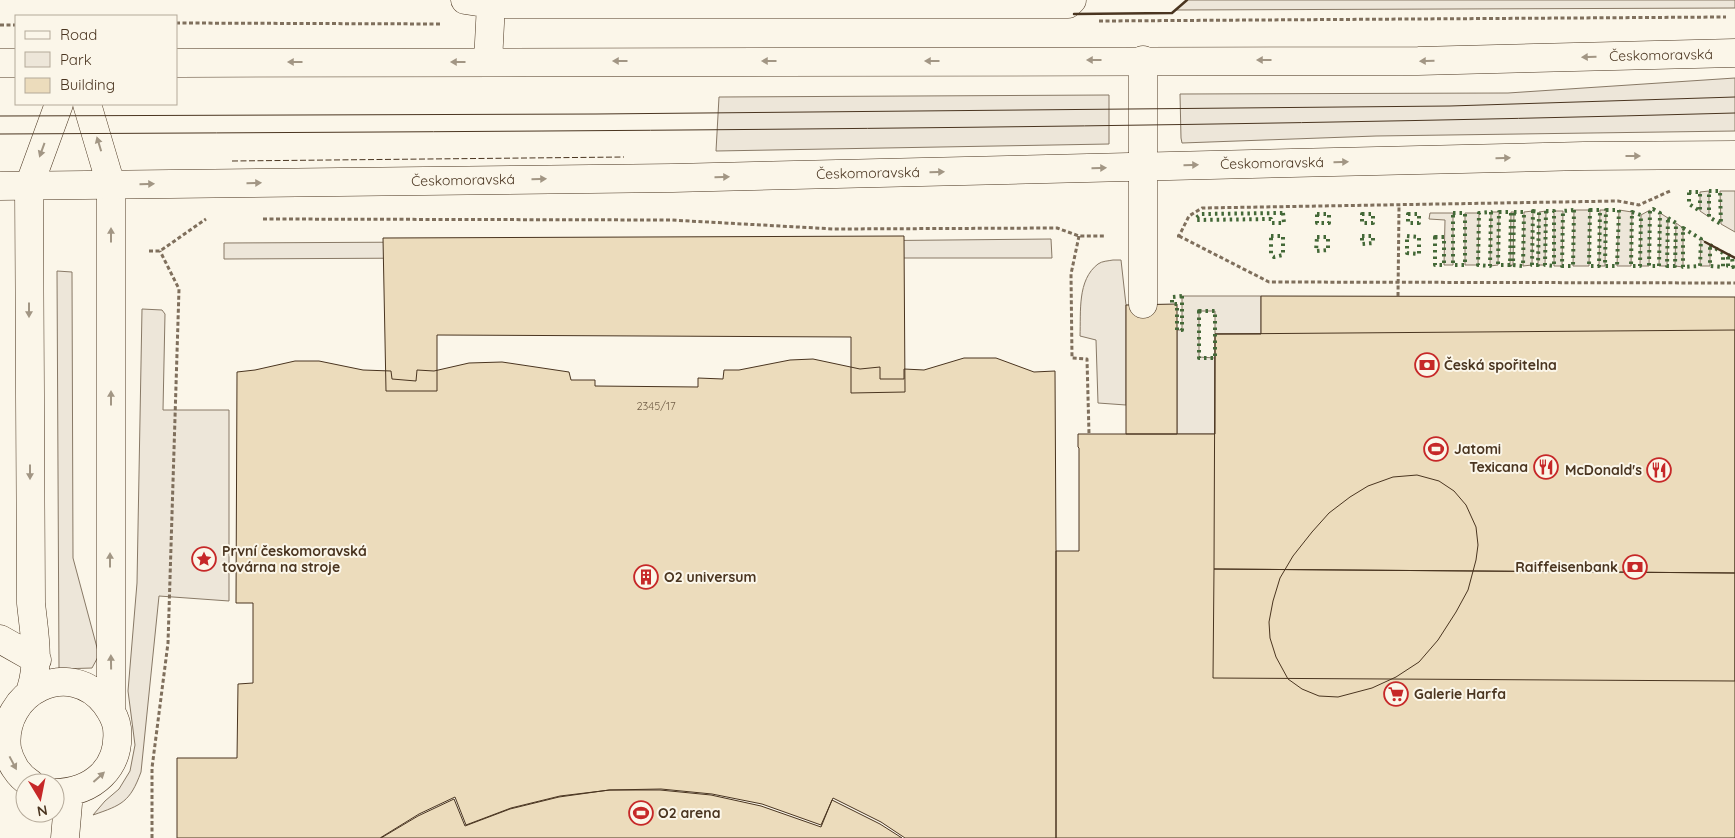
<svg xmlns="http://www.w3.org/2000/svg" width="1735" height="838" font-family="Quicksand,sans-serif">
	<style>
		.green { fill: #ede6d9; stroke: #887966 }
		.building { fill: #ecdcbc; stroke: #4a3520 }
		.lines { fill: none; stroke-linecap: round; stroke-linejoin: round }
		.minor-casing { stroke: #4a3520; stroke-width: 29 }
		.major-casing { stroke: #4a3520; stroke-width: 29 }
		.path { stroke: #7f6f5c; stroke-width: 3; stroke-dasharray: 4 2.5; stroke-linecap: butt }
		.minor { stroke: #fbf6e9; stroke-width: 28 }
		.major { stroke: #fbf6e9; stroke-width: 28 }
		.tram { stroke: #4a3520; stroke-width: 1 }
		.hedge { stroke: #436837; stroke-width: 4; stroke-dasharray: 2.5 4; stroke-linecap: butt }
		.fence { stroke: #4a3520; stroke-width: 1; stroke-dasharray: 6 2.5; stroke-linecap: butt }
		.wall { stroke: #4a3520; stroke-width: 2.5 }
		.oneway { fill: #a29684 }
		.labels { text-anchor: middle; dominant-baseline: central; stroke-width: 4; stroke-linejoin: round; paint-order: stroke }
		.number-label { font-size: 11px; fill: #725f47 }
		.street-label { font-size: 14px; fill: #4a3520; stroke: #fbf6e9 }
		.poi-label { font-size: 14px; font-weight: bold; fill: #4a3520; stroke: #fbf6e9; text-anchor: start }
	</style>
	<rect width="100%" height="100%" fill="#fbf6e9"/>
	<!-- green -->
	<path class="green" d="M1187,0h548v8l-559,2z
		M1735,78v53l-359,5 -194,7 -1,-5 -1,-44 328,-1z
		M1109,95v49l-393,7 3,-54z
		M1709,191v26l-9,-6v-19z
		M1720,191h15v41l-14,-8z
		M1574,210h16l-1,56h-16z
		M1600,210h6l-1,56h-6z
		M1619,210l13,2 -1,54h-14z
		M1650,210l-1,56h-9l1,-51z
		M1533,211l-1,54 -9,1 1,-54z
		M1546,211l-1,54h-7l1,-53z
		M1554,211h9l-1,55h-8z
		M1491,212h8l-1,53 -8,1z
		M1511,212h3l-1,53h-3z
		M1430,213h23v52h-9l1,-45 -16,-1z
		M1465,213h14l-1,52h-13z
		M1660,213l8,5 -1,48h-8z
		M1676,223l7,5v39l-8,-1z
		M1051,239l1,19h-209v-17z
		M1701,239l9,6v21h-10z
		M431,242l-1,16 -206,1v-16z
		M1113,260h8l5,45v100l-28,-2 -2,-63 -16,-4c1,-24 -3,-56 18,-72 4,-3 10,-3 15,-4z
		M57,271l15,1 1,286 26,97 -7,13 -33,1z
		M1182,296h79v38h-46v-23h-16v46l16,1v76h-38v-104h5z
		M142,309l20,1 3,4 -2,96h66v191l-70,-5 -18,176c-11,30 -19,33 -48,43l12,-14 14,-12 11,-18 5,-26 -7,-54 9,-108z"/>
	<!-- building -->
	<path class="building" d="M904,236l1,156 -54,1v-56l-414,-2v56h-51l-3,-153z
		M1261,296l474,1v541h-679v-287h23v-103l-1,-1v-13h137v-100h46z
		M1177,304v130h-51v-129z
		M1735,330v243l-521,-4 1,-235z
		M964,358h32l38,14 21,-1 1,180v287h-151l-24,-16 -48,-24 -12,27 -59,-21 -50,-10 -51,-5 -51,1 -50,6 -49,12 -45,17 -11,-28 -36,17 -39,24h-203v-80h60l1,-74 15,-1v-80h-17l1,-231 18,-2 40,-9h24l44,9 28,1 1,8 24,2 1,-11 17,1 35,-8 33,-1 67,10 2,8h24v6l103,1v-9l25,1 1,-9h15l51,-10 23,-1 47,10 20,-2v12h24v-10l20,1z
		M1417,475l22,6 15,10 12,14 10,22 2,18 -2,15 -8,30 -12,22 -18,28 -19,22 -23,15 -24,11 -34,9 -19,-1 -17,-7 -14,-10 -12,-22 -6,-19 -1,-16 4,-21 7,-23 13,-22 19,-24 17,-19 21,-16 18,-11 25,-9z
		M1214,569l521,4v108l-522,-3z
		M609,790h51l51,5 50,11 60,21 11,-27 48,24 22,14h-521l37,-22 36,-17 11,27 45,-17 49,-12z"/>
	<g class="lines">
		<!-- minor casing -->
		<g class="minor-casing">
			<path id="minor" d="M465,0l26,4h577l4,-4
				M488,62l3,-58
				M87,104l24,81v526
				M1143,304v-244
				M0,639l37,21
				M31,689c9,-29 3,-56 0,-86l-2,-417 30,-82
				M30,783c-12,-7 -20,-21 -23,-34 -7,-58 63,-92 99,-45 5,7 10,15 11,24 4,40 -24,64 -62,65
				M65,838l4,-46"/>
		</g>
		<!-- major casing -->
		<g class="major-casing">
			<path id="major" d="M0,63h16
				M176,63l1242,-2 317,-8
				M0,186l673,-8 911,-22 151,-1"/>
		</g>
		<!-- path -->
		<path class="path" d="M1099,21l627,-4
			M176,23l265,1
			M0,25h16
			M263,219l408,1 163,9 223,-1 22,8h26
			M1079,236l-8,38 1,84 15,1 2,75
			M1177,236h2l10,-20 13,-8 416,-7 21,4 31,-14
			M1179,236l90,46 466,1
			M149,251h11l46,-32
			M1398,296l1,-90
			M152,838v-70l16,-125 11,-354 -19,-38"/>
		<!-- minor -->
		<use href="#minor" class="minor"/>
		<!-- major -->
		<use href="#major" class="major"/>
		<!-- tram -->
		<path class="tram" d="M0,116l596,-2 854,-8 285,-9
			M0,134c578,-3 1157,-5 1735,-21"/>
		<!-- hedge -->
		<path class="hedge" d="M1709,191h11l1,33 -12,-7z
			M1689,192h11v19l-11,-7z
			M1653,209l7,4 -1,53h-10l1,-56z
			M1574,210l-1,56h-11l1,-55z
			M1590,210h10l-1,56h-10z
			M1606,210h13l-2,56h-12z
			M1533,211l6,1 -1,53h-6z
			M1546,211h8v55l-9,-1z
			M1491,212l-1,54 -12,-1 1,-52z
			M1499,212h12l-1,53h-12z
			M1514,212h10l-1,54 -10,-1z
			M1632,212l9,3 -1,51h-9z
			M1283,213l1,10h-12l-1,-4 -75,1v-2l5,-4z
			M1453,213h12v52h-12z
			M1317,214h12v9h-12z
			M1362,214h11v9h-11z
			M1408,214h11v9h-11z
			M1668,218l8,5 -1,43h-8z
			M1683,228l18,11 -1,27 -17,1z
			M1271,236h12v19l-9,2 -3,-2z
			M1362,236h11v7l-11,1z
			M1407,236l12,1v17l-12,-1z
			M1317,237h11v13l-12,1z
			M1435,237h9v28h-9z
			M1710,245l13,8v14l-13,-1z
			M1728,255l4,2 1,10 -5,-1z
			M1182,296v34h-5v-26h-5v-7z
			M1199,311h16v47h-16z"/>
		<!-- fence -->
		<path class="fence" d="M232,161l392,-4"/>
		<!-- wall -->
		<path class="wall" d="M1074,14l98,-1 15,-13
			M1705,242l30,16"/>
	</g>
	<!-- one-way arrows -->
	<defs><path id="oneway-solid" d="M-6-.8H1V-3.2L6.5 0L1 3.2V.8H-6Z" transform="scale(1.25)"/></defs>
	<g class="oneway">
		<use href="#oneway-solid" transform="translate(1589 57) rotate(178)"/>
		<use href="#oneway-solid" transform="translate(1094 60) rotate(180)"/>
		<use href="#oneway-solid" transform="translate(1264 60) rotate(-180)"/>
		<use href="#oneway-solid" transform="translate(620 61) rotate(180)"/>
		<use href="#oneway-solid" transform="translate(769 61) rotate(180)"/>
		<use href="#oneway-solid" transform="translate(932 61) rotate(180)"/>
		<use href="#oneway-solid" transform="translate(1427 61) rotate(179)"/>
		<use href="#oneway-solid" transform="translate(295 62) rotate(180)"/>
		<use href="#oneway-solid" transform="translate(458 62) rotate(180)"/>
		<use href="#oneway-solid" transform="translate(99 144) rotate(-107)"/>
		<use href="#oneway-solid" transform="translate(42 150) rotate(110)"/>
		<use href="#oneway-solid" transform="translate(1633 156)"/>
		<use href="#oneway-solid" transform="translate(1503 158) rotate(-1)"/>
		<use href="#oneway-solid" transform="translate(1341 162) rotate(-1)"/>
		<use href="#oneway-solid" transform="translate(1191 165) rotate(-1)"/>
		<use href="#oneway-solid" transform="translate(1099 168) rotate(-1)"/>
		<use href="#oneway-solid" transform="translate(937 172) rotate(-1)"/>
		<use href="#oneway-solid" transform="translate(722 177) rotate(-1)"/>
		<use href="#oneway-solid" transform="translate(539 179) rotate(-1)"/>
		<use href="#oneway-solid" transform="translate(254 183) rotate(-1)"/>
		<use href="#oneway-solid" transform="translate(147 184) rotate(-1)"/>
		<use href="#oneway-solid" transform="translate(111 235) rotate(-90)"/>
		<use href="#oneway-solid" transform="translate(29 310) rotate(90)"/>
		<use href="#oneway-solid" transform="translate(111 398) rotate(-90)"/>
		<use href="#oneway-solid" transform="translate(30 472) rotate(90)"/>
		<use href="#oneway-solid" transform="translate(110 560) rotate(-90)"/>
		<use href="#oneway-solid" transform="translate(111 662) rotate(-91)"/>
		<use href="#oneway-solid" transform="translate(13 763) rotate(62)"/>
		<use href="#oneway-solid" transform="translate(99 777) rotate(-42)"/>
	</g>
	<!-- icons -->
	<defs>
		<g id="bank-ring" transform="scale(1.25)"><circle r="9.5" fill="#fbf6e9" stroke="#c62828" stroke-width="1.5"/><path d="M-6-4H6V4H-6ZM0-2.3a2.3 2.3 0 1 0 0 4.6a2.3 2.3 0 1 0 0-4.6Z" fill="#c62828"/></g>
		<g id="stadium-ring" transform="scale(1.25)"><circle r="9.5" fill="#fbf6e9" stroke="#c62828" stroke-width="1.5"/><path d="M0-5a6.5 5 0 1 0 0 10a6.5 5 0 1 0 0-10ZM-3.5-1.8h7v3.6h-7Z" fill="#c62828"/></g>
		<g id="restaurant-ring" transform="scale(1.25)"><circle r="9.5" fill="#fbf6e9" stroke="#c62828" stroke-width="1.5"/><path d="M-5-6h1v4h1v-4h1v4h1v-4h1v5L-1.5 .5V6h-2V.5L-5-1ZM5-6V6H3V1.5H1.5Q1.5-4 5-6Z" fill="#c62828"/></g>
		<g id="sight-ring" transform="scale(1.25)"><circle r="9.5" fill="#fbf6e9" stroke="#c62828" stroke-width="1.5"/><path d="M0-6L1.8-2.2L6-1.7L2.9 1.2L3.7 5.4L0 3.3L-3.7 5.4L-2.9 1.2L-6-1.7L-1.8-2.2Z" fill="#c62828"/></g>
		<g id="building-ring" transform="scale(1.25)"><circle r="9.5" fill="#fbf6e9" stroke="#c62828" stroke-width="1.5"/><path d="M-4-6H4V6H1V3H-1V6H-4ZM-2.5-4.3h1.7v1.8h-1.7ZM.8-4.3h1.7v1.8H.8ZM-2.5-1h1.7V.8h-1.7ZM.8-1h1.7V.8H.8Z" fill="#c62828"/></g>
		<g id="supermarket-ring" transform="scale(1.25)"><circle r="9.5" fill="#fbf6e9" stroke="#c62828" stroke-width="1.5"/><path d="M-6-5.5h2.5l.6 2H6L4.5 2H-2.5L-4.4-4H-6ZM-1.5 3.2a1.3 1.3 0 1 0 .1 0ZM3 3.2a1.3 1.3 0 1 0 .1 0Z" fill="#c62828"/></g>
	</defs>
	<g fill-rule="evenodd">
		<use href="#bank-ring" x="1427" y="365"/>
		<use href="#stadium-ring" x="1436" y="449"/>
		<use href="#restaurant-ring" x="1546" y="467"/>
		<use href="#restaurant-ring" x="1659" y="470"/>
		<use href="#sight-ring" x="204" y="559"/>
		<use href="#bank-ring" x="1635" y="567"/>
		<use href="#building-ring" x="646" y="577"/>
		<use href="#supermarket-ring" x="1396" y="694"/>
		<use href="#stadium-ring" x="641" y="813"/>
	</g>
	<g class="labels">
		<!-- number labels -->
		<g class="number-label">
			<text x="656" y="406">2345/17</text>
		</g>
		<!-- street labels -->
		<g class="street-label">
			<text transform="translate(1661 55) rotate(-1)">Českomoravská</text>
			<text transform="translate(1272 163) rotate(-1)">Českomoravská</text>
			<text transform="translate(868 173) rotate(-1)">Českomoravská</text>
			<text transform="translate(463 180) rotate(-1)">Českomoravská</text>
		</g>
		<!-- poi labels -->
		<g class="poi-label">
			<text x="1444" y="365">Česká spořitelna</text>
			<text x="1454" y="449">Jatomi</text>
			<text x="1528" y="467" text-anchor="end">Texicana</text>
			<text x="1642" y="470" text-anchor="end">McDonald's</text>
			<text x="222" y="551">První českomoravská<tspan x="222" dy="16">továrna na stroje</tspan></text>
			<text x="1618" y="567" text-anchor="end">Raiffeisenbank</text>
			<text x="664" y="577">O2 universum</text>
			<text x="1414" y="694">Galerie Harfa</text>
			<text x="658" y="813">O2 arena</text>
		</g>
	</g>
	<!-- legend -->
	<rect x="15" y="15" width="162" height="90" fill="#fbf6e9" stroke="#b4a999"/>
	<rect x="25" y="31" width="25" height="8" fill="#fbf6e9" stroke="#b4a999"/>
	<text x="60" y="40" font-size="15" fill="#4a3520">Road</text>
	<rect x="25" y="52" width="25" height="15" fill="#ede6d9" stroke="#b4a999"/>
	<text x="60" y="65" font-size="15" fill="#4a3520">Park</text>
	<rect x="25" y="78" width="25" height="15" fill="#ecdcbc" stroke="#b4a999"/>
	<text x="60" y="90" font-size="15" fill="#4a3520">Building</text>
	<!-- north arrow -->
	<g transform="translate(40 798) rotate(170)"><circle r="24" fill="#fbf6e9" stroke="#b4a999"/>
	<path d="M0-4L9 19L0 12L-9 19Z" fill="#c62828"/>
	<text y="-8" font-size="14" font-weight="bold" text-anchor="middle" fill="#4a3520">N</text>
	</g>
</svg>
